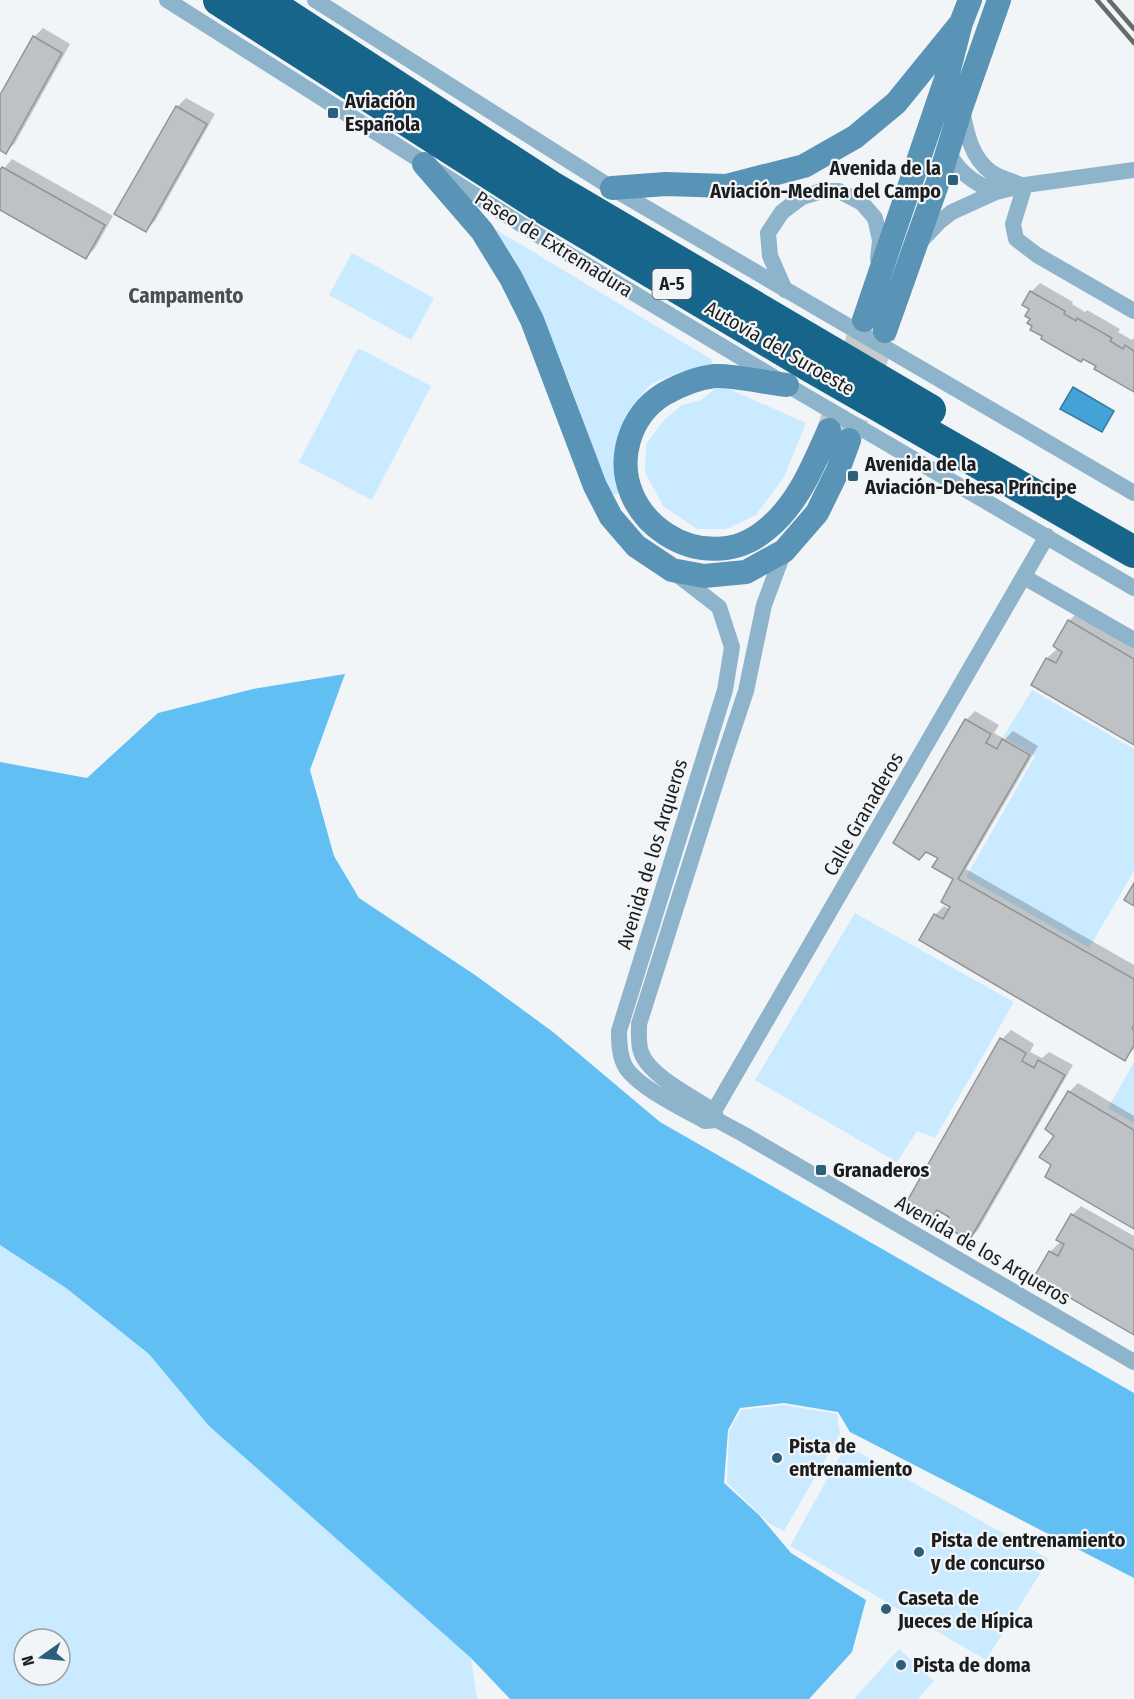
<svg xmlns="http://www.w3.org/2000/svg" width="1134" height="1699" font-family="'Fira Sans Condensed',sans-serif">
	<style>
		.green { fill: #caeaff; fill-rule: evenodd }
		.forest { fill: #61bff4 }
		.water { fill: #43a3d7; stroke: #377ba0; stroke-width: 1.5 }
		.shadow { fill: #0003 }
		.building { fill: #bec2c4; stroke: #919496; stroke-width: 1.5 }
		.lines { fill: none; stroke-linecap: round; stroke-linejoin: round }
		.secondary-tunnel { stroke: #c7cacc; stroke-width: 24; stroke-dasharray: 24 12; stroke-linecap: butt }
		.minor { stroke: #8eb4cb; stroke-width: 16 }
		.secondary { stroke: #5993b5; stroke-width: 24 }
		.motorway { stroke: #18658b; stroke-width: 32 }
		.rail { stroke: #686a6b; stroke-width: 4.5 }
		.poi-dot { fill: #2c5f7c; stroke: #f2f5f8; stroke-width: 2 }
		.labels { text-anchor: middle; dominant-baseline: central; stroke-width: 4.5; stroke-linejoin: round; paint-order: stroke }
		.shield { fill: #f2f5f8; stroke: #5c5e5f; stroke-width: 1.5 }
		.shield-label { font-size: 18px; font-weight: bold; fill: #1c1d1e }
		.poi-label { font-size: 20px; font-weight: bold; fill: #1c1d1e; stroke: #f2f5f8; text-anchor: start }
		.street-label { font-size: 20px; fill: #1c1d1e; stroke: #f2f5f8 }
		.neighbourhood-label { font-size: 21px; font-weight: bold; fill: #4b4d4f; stroke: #f2f5f8 }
	</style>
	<rect width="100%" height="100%" fill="#f2f5f8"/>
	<!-- green -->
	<path class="green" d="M490,226l221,133 3,7 -34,6 -29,12 -25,30 -12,37 7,43h-12l-39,-110 -27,-62z
		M352,253l82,45 -23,42 -82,-45z
		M358,348l73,38 -59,114 -73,-38z
		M720,385l86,38 -22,54 -28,38 -30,14h-29l-34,-23 -18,-34 1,-28 18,-24 18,-15 19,-5z
		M1032,690l102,59v122l-45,77 -123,-71 69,-121 -32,-19z
		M855,913l159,89 -79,136 -18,-7 -20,31 -142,-82z
		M1134,1062v61l-26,-15z
		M0,1245l66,43 83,66 60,72 262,232 6,41h-477zM24,1639h36v36h-36z
		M784,1405l53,9 3,20 -56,97 -14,-7 -43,-41 2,-52 12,-21z
		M846,1445l203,114 -63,101 -196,-114z
		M899,1649l35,32 -16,18h-64z"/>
	<!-- forest -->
	<path class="forest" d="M345,674l-35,96 24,86 25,42 116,77 78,57 107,90 474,271v185l-284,-146 -12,-20 -54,-9 -44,5 -12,22 -4,53 35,32 32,38 75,47 -14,52 -43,47h-299l-39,-41 -262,-232 -60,-72 -83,-66 -66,-43v-483l87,16 71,-65 95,-24z"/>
	<!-- water -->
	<path class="water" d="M1073,387l41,24 -12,21 -42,-23z"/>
	<!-- shadow -->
	<path class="shadow" d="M43,28l27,16 -55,99 -9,9 -6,-3v-51l34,-61z
		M186,98l29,16 -60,107 -9,9 -30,-17 61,-106z
		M12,159l101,57 -18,32 -9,9 -86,-48v-36z
		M1040,283l33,19 -1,2 13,8 2,-2 33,19 -2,3 14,8 2,-2v53l-36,-25 -54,-30 -12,-18 -1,-10v-16z
		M1078,612l56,33v98l-101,-58 14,-27 11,-10 11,-27z
		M975,711l24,14 -5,8 11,6 8,-8 25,15 -72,123 168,96v84l-9,10 -190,-144 9,-9 7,4 4,-31 -15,-21 26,-138z
		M1011,1030l23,14 -4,8 12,6 7,-6 24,13 -95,165 -9,9 -18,-23 -13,-7 -7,7 71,-177z
		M1078,1083l56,33v111l-81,-63 3,-28 13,-44z
		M1081,1206l53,30v98l-84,-82 11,-11 11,-26z
		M886,1602l7,4 -4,7 -7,-4z"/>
	<!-- building -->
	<path class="building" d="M33,36l29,17 -56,101 -6,-4v-55z
		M176,106l31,18 -61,108 -32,-18z
		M2,167l103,58 -19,34 -86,-49v-40z
		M1030,291l35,20 -1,3 12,7 1,-3 35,20 -2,3 13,8 2,-4 9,6v41l-40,-23 2,-3 -13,-7 -2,3 -40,-23 1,-3 -12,-6 2,-4 -5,-3 3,-4 -5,-3 4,-7 -7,-4z
		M1068,620l66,39v86l-103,-60 15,-27 10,5 6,-11 -9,-6z
		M965,719l26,15 -5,9 11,6 5,-10 28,16 -72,124 176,100v46l-2,3 2,2v15l-9,16 -206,-121 15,-26 9,5 7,-12 -9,-5 12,-23 -21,-12 6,-9 -12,-6 -7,8 -26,-17z
		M1134,883v23l-10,-6z
		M1000,1038l26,15 -4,8 12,7 4,-8 27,15 -96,166 -25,-16 5,-8 -12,-7 -6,8 -25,-15z
		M1068,1091l66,39v99l-89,-52 6,-12 -12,-8 15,-21 -9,-7z
		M1071,1214l63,36v85l-100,-58 15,-26 9,5 6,-12 -8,-4z"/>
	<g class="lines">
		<!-- secondary-tunnel -->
		<path class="secondary-tunnel" d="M829,430l35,-110
			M849,440l36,-109"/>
		<!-- minor -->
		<path class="minor" d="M167,0l398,252 222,133 347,203
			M315,0l297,188 522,305
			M962,110c4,21 9,48 29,62 8,6 21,9 30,13
			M946,146c9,24 27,37 50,46
			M1025,185l-12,39 3,15 21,16 97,56
			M920,242l19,-20 13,-10 44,-20 29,-7 109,-15
			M785,290l-15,-34 -2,-23 14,-21 20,-15 20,-6h17l23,12 13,15 5,22 -2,19
			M675,573l44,34 13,40 -7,43 -106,341c0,10 0,22 5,33 9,21 60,45 81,57l12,-1 26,14 391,228
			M1024,577l110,63
			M714,1111l333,-575
			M717,1120l-3,-9c-21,-14 -65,-35 -73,-59 -3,-9 -2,-19 -2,-28l82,-258 25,-75 18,-86 20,-54"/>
		<!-- secondary -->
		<path class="secondary" d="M424,164l58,67 29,47 21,42 63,166 16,31 25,29 36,24 32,6 42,-4 38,-21 33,-38 21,-43 11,-30
			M612,188l54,-4 60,2 78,-20 51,-29 41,-34 65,-80
			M864,320l84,-247 13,-50 9,-23
			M885,331l55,-155 21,-68 38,-108
			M787,385c-20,-2 -54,-10 -72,-9 -19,2 -35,9 -51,18 -18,11 -29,26 -35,46 -23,78 75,143 138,89 31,-25 46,-63 62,-99"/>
		<!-- motorway -->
		<path class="motorway" d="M219,0l323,207 271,161 321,184
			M264,0l286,186 380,224"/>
		<!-- rail -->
		<path class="rail" d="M1097,0l37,43
			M1109,0l25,29"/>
	</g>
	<!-- markers -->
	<g class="poi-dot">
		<rect x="327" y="107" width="12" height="12" rx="3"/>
		<rect x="947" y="174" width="12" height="12" rx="3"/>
		<rect x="847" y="470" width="12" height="12" rx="3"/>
		<rect x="815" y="1164" width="12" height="12" rx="3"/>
		<circle cx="777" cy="1458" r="6"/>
		<circle cx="919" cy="1552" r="6"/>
		<circle cx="886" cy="1609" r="6"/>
		<circle cx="901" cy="1665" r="6"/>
	</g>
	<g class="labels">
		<!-- shield labels -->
		<rect class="shield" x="652.5" y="269" width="39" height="30" rx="4.5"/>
		<g class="shield-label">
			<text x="672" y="284">A-5</text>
		</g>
		<!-- poi labels -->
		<g class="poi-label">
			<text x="345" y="101">Aviación<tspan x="345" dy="23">Española</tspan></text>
			<text x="941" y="168" text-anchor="end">Avenida de la<tspan x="941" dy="23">Aviación-Medina del Campo</tspan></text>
			<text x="865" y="464">Avenida de la<tspan x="865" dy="23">Aviación-Dehesa Príncipe</tspan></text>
			<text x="833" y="1170">Granaderos</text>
			<text x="789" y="1446">Pista de<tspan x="789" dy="23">entrenamiento</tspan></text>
			<text x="931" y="1540">Pista de entrenamiento<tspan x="931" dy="23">y de concurso</tspan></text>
			<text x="898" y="1598">Caseta de<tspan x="898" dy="23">Jueces de Hípica</tspan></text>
			<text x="913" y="1665">Pista de doma</text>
		</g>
		<!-- street labels -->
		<g class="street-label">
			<text transform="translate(554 244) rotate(32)">Paseo de Extremadura</text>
			<text transform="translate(780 348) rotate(30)">Autovía del Suroeste</text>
			<text transform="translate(863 814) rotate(-60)">Calle Granaderos</text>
			<text transform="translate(652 854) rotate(-73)">Avenida de los Arqueros</text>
			<text transform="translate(983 1250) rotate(30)">Avenida de los Arqueros</text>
		</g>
		<!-- neighbourhood labels -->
		<g class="neighbourhood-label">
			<text x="186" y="296">Campamento</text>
		</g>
	</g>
	<!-- north arrow -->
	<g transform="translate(42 1657) rotate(255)"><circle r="28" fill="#f2f5f8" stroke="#9c9fa1" stroke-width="1.5"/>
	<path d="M0-4.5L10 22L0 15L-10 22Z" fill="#2c5f7c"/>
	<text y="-9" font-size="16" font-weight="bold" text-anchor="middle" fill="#1c1d1e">N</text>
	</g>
</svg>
